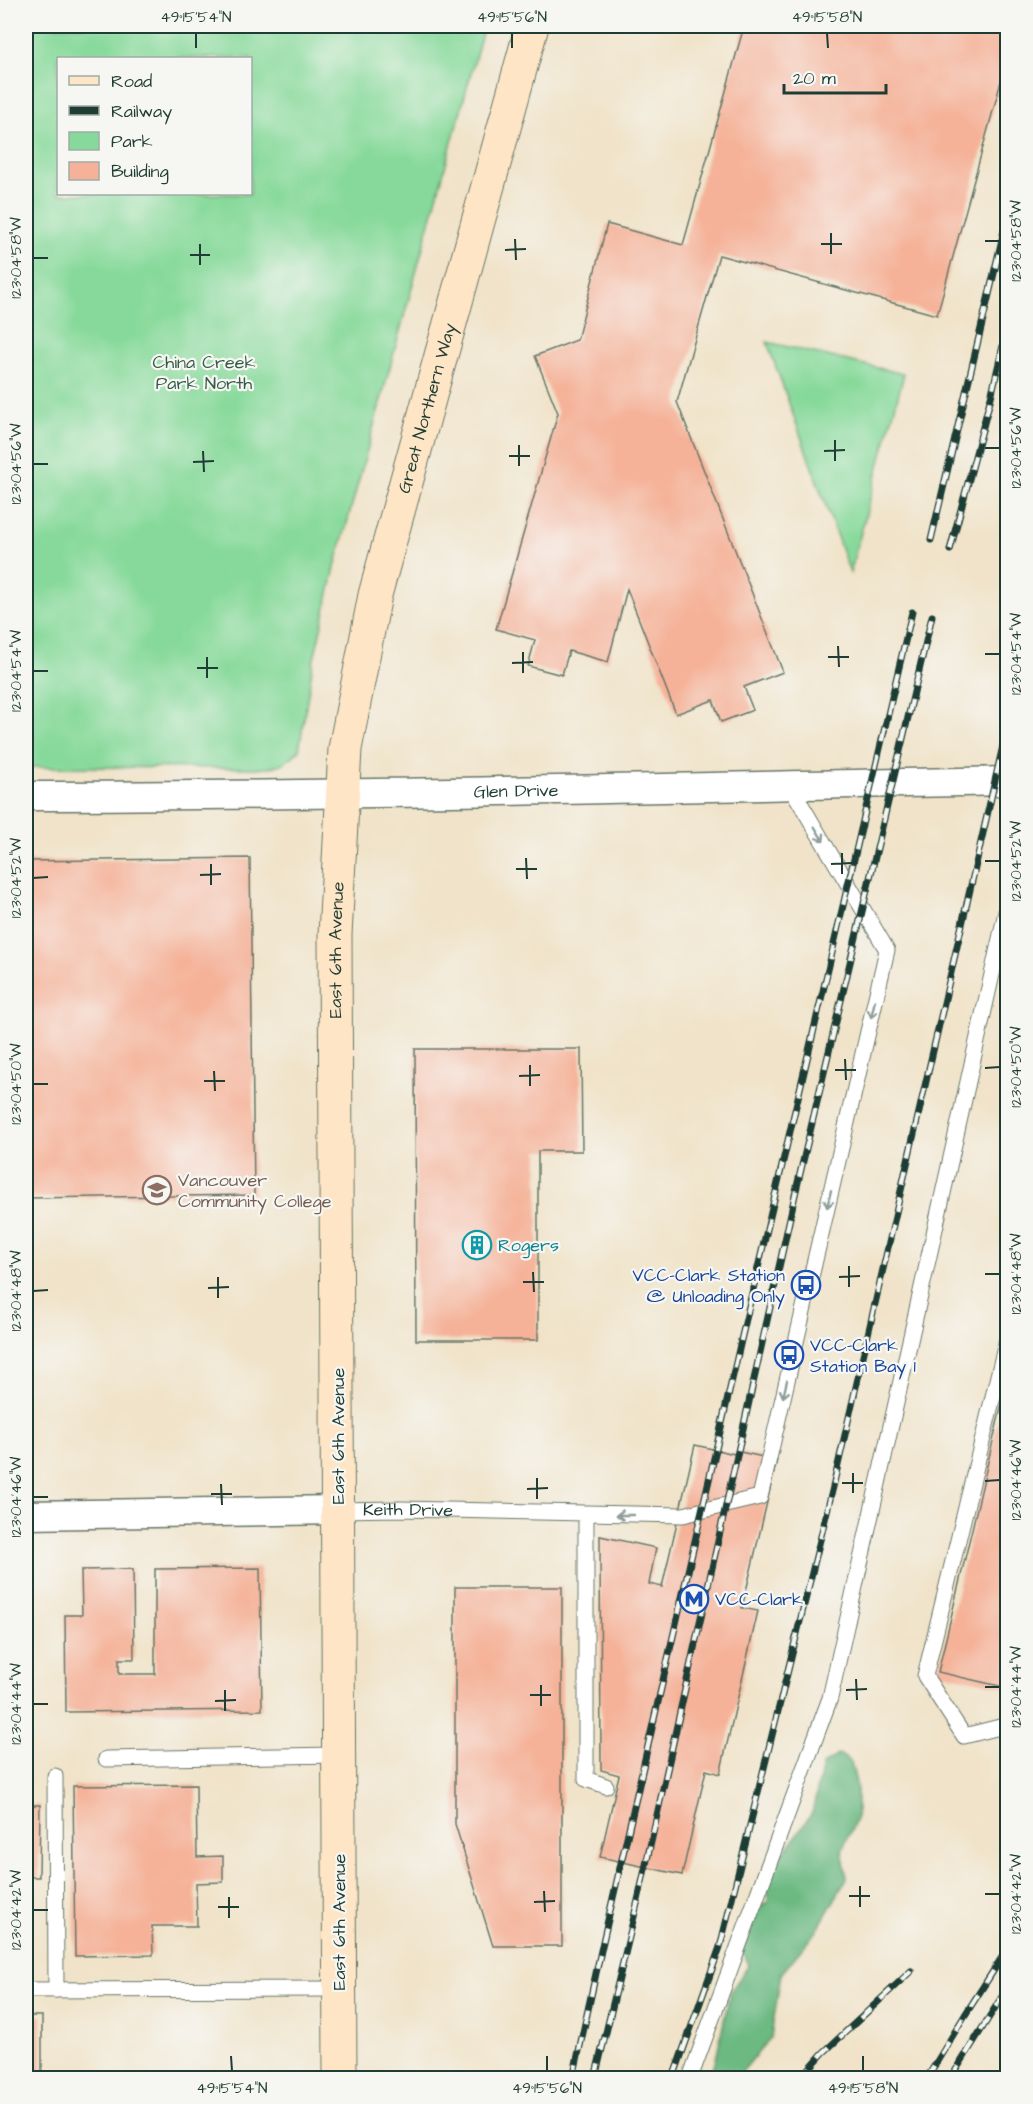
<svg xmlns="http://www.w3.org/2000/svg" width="1033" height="2104" font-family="'Architects Daughter',sans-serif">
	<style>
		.green { fill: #86d99a; stroke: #528b67; stroke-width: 1.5; fill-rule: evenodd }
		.forest { fill: #6cb982; stroke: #467b5b; stroke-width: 1.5 }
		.building { fill: #f5b299 }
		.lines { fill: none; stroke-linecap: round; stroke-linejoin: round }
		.lane-casing { stroke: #687768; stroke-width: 17 }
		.street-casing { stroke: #687768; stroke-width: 31 }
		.secondary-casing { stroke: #687768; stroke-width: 35 }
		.lane { stroke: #fff; stroke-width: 15 }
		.street { stroke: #fff; stroke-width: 28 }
		.secondary { stroke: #fee5c5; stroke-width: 33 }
		.rail-casing { stroke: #1f3d34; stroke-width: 7 }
		.rail { stroke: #f6f6f2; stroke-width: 4.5; stroke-dasharray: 14; stroke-linecap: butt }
		.oneway { stroke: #8f9e9a }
		.ticks { fill: none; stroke: #1f3d34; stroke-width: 2 }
		.labels { text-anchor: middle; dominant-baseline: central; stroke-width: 4.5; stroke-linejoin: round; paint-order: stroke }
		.park-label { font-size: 18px; fill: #345c48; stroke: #f6f6f2 }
		.street-label { font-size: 18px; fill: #1f3d34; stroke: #f6f6f2 }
		.education-label { font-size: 18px; fill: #785e54; stroke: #f6f6f2; text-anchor: start }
		.culture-label { font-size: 18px; fill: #0d838f; stroke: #f6f6f2; text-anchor: start }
		.transit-label { font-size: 18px; fill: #164399; stroke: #f6f6f2; text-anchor: start }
		.neatline { fill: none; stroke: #1f3d34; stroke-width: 2 }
		.ticks-label { font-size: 15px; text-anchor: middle; fill: #1f3d34 }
	</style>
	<rect width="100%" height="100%" fill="#f6f6f2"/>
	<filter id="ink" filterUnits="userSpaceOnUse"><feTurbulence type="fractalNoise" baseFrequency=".0167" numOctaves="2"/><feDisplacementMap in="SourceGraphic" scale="12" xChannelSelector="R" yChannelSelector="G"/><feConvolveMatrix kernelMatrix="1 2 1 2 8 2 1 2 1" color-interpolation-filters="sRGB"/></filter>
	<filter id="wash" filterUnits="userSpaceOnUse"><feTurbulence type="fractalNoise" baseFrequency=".008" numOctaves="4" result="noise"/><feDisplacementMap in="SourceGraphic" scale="24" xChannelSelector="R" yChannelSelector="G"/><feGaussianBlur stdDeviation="1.35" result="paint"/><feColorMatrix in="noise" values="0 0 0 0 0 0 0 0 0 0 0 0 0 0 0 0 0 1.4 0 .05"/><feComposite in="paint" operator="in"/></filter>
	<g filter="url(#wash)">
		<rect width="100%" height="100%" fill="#f0e3c9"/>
		<!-- green -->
		<path class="green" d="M26,26h458l-148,537 -23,100 -14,87c-9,11 -17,14 -30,18l-243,-1zM58,58h192v136h-192z
			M767,342l137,32 -54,199z"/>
		<!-- forest -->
		<path class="forest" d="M839,1754l12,8 6,25v30l-15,33 5,28 -30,52 -36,44 -10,63 -34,41h-30l8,-15 15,-71 19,-27 -7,-15 7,-33 20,-17 -5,-29 26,-26 22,-32 11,-48z"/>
		<g id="blocks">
			<!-- building -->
			<path class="building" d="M744,26h264v30l-71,259 -218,-60 -42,147 106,270 -39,15 9,23 -32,12 -8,-22 -37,14 -49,-125 -19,73 -39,-11 -7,24 -34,-9 7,-26 -39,-11 62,-216 -23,-57 42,-16 30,-116 76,21z
				M250,858l4,337 -228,3v-337z
				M415,1049h166l1,102h-44v189h-122z
				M1007,1382h1v306l-70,-16z
				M695,1445l44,10 1,-3 37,8 -35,148 16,3 -38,163 -14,-4 -24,105 -82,-18 19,-82 -18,-5 -1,-234 56,12 -7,36 13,3z
				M260,1568l2,142 -196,2 -1,-97h17l-1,-45 52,-1 1,90h-15v15h36v-105z
				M455,1587h107v359h-69l-38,-122z
				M196,1785l1,72 26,-1v26l-27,1 1,43h-45l1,29 -78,1 -2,-170z
				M26,1805h14l-1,72h-13z
				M26,2016h16v62h-16z"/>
		</g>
	</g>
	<g filter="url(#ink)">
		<use href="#blocks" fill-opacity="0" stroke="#687768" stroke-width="1.5"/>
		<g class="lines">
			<!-- lane casing -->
			<g class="lane-casing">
				<g id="lane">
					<path d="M1008,1335l-83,341 39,60 44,-11"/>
					<path id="s1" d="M338,1510l62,-1 283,6 77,-18 127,-547 -98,-166"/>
					<path d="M586,1514v265l20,7"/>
					<path d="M106,1759l233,-4"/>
					<path d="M55,1776l1,214"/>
					<path d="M26,1990l313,-1"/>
					<path d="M690,2078l140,-380 178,-795"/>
				</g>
			</g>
			<!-- street casing -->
			<g class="street-casing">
				<g id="street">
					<path id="s2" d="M26,796c327,0 654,-9 982,-15"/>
					<path d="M26,1515l312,-5"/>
				</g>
			</g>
			<!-- secondary casing -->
			<g class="secondary-casing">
				<g id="secondary">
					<path id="s3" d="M340,2078l-5,-1143 10,-186 30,-154 157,-569"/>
				</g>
			</g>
			<!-- lane -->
			<use href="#lane" class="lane"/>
			<!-- street -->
			<use href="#street" class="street"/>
			<!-- secondary -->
			<use href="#secondary" class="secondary"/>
			<!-- rail casing -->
			<g class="rail-casing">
				<path id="rail" d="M931,540l77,-326
					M950,550l42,-157 16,-69
					M573,2078l29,-132 140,-610 170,-724
					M595,2078l44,-182 156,-701 137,-579
					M673,2078l47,-131 113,-460 175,-763
					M801,2078l22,-25 88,-82
					M927,2078l38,-63 43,-67
					M951,2078l57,-91"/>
			</g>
			<!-- rail -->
			<use href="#rail" class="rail"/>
		</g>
		<!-- one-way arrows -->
		<defs><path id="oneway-shaft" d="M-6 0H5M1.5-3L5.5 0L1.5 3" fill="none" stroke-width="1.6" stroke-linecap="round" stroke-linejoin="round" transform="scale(1.5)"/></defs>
		<g class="oneway">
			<use href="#oneway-shaft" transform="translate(819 834) rotate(59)"/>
			<use href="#oneway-shaft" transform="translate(873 1009) rotate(103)"/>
			<use href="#oneway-shaft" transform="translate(829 1199) rotate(103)"/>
			<use href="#oneway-shaft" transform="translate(785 1389) rotate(103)"/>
			<use href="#oneway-shaft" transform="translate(625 1515) rotate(-180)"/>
		</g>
	</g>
	<!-- ticks -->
	<path class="ticks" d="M196,33v15M512,33v15M827,33l1,15M831,233v21M515,239l1,21M985,241h15M200,244v21M821,244h21M505,250l21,-1M190,255h20M33,258h15M835,440v21M519,445v21M985,448h15M203,451l1,21M824,451l21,-1M509,456h21M193,462l21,-1M33,464h15M838,646l1,21M523,652v21M985,654h15M207,657v21M828,657h21M512,663l21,-1M197,668h21M33,671h15M842,853v21M526,858l1,21M985,861h15M211,864v21M831,864l21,-1M516,869h21M200,875l21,-1M33,878l15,-1M845,1059l1,21M530,1065v21M985,1068l15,-1M835,1070h21M214,1071l1,20M519,1076l21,-1M204,1081h21M33,1084h15M849,1266v21M533,1272l1,20M985,1274h15M218,1277v21M839,1277l21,-1M523,1282h21M208,1288l21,-1M33,1291l15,-1M853,1473v20M537,1478v21M985,1481l15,-1M842,1483h21M221,1484l1,21M527,1489l21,-1M211,1494h21M33,1497h15M856,1679l1,21M541,1685v21M985,1687h15M225,1690v21M846,1690l21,-1M530,1695h21M215,1701l21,-1M33,1704h15M860,1886v21M544,1891l1,21M985,1894h15M849,1896h21M229,1897v21M534,1902l21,-1M218,1907h21M33,1910h15M231,2056l1,15M547,2056v15M863,2056v15"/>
	<!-- icons -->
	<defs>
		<g id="university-ring" transform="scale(1.5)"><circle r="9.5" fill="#f6f6f2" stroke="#8d6e63" stroke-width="1.5"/><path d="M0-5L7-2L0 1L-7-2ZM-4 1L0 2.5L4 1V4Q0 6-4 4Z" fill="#8d6e63"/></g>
		<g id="building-ring" transform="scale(1.5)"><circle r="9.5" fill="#f6f6f2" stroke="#0f9aa8" stroke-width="1.5"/><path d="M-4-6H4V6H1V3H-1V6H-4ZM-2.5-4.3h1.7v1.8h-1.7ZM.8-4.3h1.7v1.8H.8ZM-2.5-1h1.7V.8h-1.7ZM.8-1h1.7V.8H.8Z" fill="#0f9aa8"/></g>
		<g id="bus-ring" transform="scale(1.5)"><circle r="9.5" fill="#f6f6f2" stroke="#1a4fb4" stroke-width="1.5"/><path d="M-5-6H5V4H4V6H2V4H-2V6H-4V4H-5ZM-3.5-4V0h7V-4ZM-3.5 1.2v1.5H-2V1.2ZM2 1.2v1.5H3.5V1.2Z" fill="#1a4fb4"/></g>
		<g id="metro-ring" transform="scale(1.5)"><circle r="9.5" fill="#f6f6f2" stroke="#1a4fb4" stroke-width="1.5"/><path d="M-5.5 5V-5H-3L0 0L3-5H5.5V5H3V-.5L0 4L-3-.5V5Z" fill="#1a4fb4"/></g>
	</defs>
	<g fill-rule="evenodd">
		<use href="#university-ring" x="157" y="1190"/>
		<use href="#building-ring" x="477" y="1245"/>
		<use href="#bus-ring" x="806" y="1285"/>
		<use href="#bus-ring" x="789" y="1355"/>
		<use href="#metro-ring" x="694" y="1599"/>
	</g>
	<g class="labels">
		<!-- park labels -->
		<g class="park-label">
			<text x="204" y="362">China Creek<tspan x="204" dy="21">Park North</tspan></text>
		</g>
		<!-- street labels -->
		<g class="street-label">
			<text stroke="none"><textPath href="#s3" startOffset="1680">Great Northern Way</textPath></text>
			<text stroke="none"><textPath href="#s2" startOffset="490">Glen Drive</textPath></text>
			<text stroke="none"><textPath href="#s3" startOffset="1128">East 6th Avenue</textPath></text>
			<text transform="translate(338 1436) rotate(-90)">East 6th Avenue</text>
			<text stroke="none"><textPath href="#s1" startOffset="70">Keith Drive</textPath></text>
			<text transform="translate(339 1922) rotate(-90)">East 6th Avenue</text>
		</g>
		<!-- education labels -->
		<g class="education-label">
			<text x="178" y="1180">Vancouver<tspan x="178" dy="21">Community College</tspan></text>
		</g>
		<!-- culture labels -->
		<g class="culture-label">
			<text x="498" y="1245">Rogers</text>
		</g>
		<!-- transit labels -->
		<g class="transit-label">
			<text x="785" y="1275" text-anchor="end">VCC-Clark Station<tspan x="785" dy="21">@ Unloading Only</tspan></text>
			<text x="810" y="1345">VCC-Clark<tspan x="810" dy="21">Station Bay 1</tspan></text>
			<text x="715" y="1599">VCC–Clark</text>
		</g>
	</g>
	<!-- margin -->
	<rect width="1033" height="2104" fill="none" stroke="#f6f6f2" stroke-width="66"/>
	<!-- legend -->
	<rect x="57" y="57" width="195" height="138" fill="#f6f6f2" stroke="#a0aca6" stroke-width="1.5"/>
	<rect x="69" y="76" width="30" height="9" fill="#fee5c5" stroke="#a0aca6" stroke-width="1.5"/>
	<text x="111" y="87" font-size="18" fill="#1f3d34">Road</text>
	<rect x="69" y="106" width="30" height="9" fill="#1f3d34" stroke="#a0aca6" stroke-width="1.5"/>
	<text x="111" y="117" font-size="18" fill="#1f3d34">Railway</text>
	<rect x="69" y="132" width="30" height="18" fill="#86d99a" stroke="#a0aca6" stroke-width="1.5"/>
	<text x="111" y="147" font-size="18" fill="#1f3d34">Park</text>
	<rect x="69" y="162" width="30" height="18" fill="#f5b299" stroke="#a0aca6" stroke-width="1.5"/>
	<text x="111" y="177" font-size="18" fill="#1f3d34">Building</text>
	<!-- scale -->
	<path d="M784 84v9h102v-9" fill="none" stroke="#1f3d34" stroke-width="3"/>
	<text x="793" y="84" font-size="18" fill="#1f3d34" stroke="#f6f6f2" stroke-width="4.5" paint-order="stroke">20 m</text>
	<rect x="33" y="33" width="967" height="2038" class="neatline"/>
	<g class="ticks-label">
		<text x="196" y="22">49°15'54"N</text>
		<text x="512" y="22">49°15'56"N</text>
		<text x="827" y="22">49°15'58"N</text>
		<text transform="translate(1016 241) rotate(-90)" y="5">123°04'58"W</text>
		<text transform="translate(16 258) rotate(-90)" y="5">123°04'58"W</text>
		<text transform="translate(1016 448) rotate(-90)" y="5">123°04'56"W</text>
		<text transform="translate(16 464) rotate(-90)" y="5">123°04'56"W</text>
		<text transform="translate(1016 654) rotate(-90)" y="5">123°04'54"W</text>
		<text transform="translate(16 671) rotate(-90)" y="5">123°04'54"W</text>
		<text transform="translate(1016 861) rotate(-90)" y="5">123°04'52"W</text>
		<text transform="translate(16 878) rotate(-90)" y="5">123°04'52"W</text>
		<text transform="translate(1016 1067) rotate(-90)" y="5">123°04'50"W</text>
		<text transform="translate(16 1084) rotate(-90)" y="5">123°04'50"W</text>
		<text transform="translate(1016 1274) rotate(-90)" y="5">123°04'48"W</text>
		<text transform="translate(16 1291) rotate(-90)" y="5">123°04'48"W</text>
		<text transform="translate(1016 1480) rotate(-90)" y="5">123°04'46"W</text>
		<text transform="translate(16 1497) rotate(-90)" y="5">123°04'46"W</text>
		<text transform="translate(1016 1687) rotate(-90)" y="5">123°04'44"W</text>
		<text transform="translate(16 1704) rotate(-90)" y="5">123°04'44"W</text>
		<text transform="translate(1016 1894) rotate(-90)" y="5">123°04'42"W</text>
		<text transform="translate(16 1910) rotate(-90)" y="5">123°04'42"W</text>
		<text x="232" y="2093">49°15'54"N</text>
		<text x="547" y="2093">49°15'56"N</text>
		<text x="863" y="2093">49°15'58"N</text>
	</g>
</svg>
